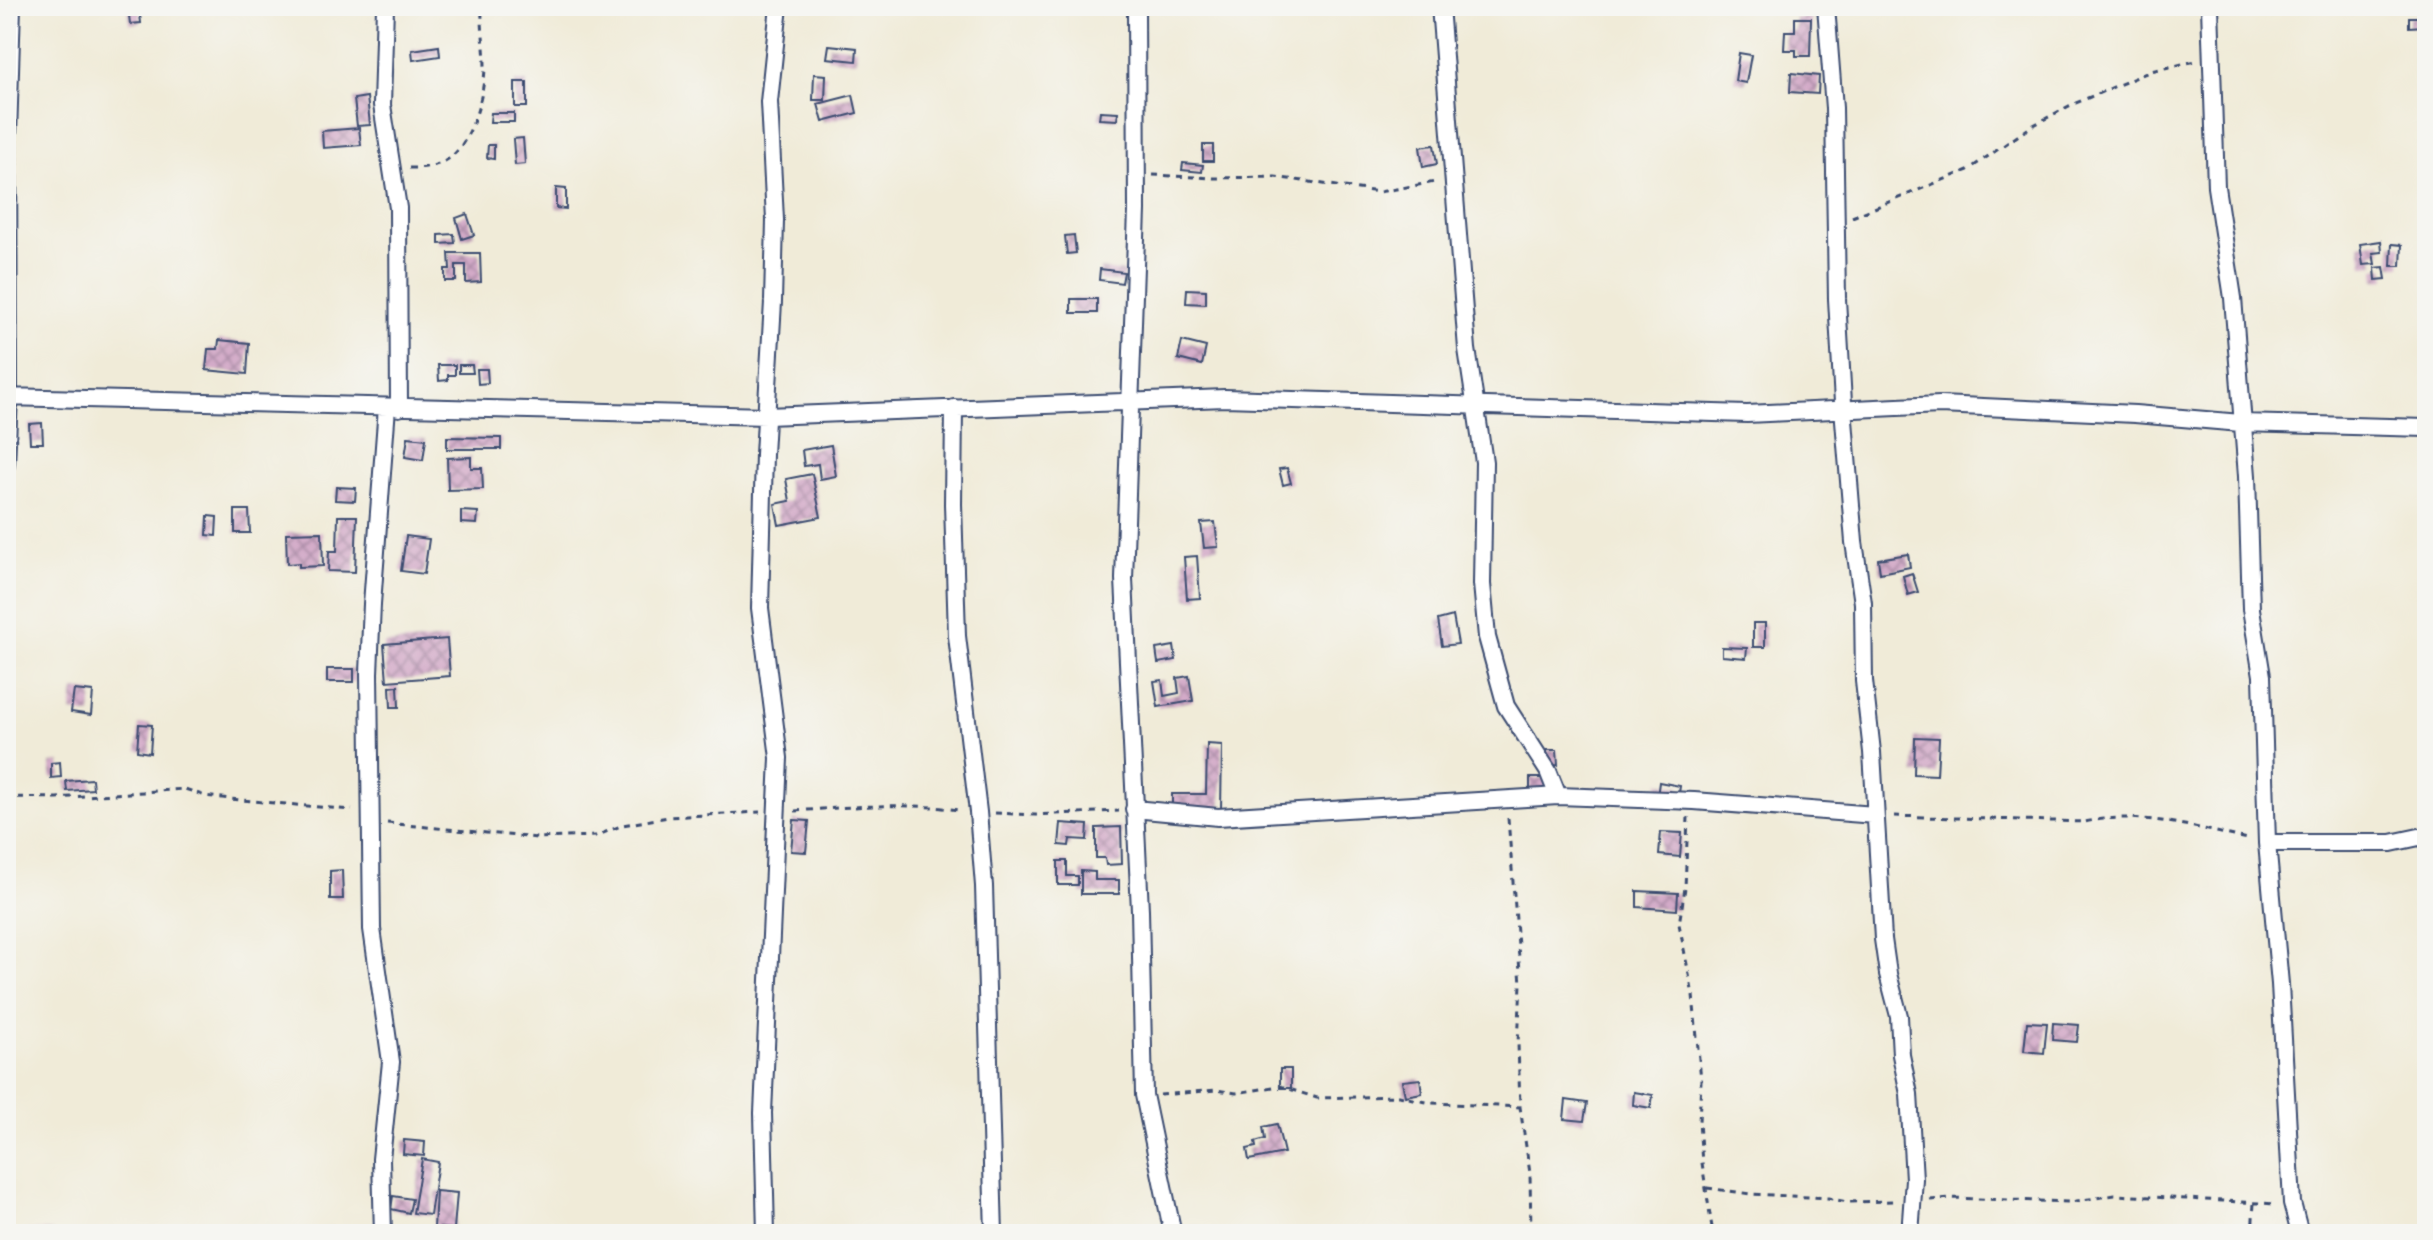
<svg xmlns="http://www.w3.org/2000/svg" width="2433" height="1240" font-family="'Playpen Sans',sans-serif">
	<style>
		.building { fill: url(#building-cross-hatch) }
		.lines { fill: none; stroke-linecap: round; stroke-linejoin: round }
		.street-casing { stroke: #3b4b70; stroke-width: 20 }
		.path { stroke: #3b4b70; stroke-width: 3; stroke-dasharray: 6 6; stroke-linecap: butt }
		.street { stroke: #fff; stroke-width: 16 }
	</style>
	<defs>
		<pattern id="building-cross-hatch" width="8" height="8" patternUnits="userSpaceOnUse" patternTransform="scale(2)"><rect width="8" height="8" fill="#d3aac8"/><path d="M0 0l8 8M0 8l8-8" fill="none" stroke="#aa8ba6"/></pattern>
	</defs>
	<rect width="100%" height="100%" fill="#f6f6f2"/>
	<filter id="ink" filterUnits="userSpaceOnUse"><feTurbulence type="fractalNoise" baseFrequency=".0125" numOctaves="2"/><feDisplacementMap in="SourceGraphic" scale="16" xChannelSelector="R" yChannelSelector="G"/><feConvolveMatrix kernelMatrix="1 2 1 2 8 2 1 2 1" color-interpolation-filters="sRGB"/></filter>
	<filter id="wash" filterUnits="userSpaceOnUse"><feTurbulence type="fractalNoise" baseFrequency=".006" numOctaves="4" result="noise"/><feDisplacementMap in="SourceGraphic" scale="32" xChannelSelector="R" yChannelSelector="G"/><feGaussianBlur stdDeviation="1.8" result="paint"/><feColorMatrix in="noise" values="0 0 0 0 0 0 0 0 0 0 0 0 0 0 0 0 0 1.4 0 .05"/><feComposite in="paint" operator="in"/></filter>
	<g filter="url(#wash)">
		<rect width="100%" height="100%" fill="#f0ebd8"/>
		<g id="blocks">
			<!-- building -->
			<path class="building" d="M128,6h11l2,17 -11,1z
				M2409,17h15v9l-15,1z
				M1795,18h16l-1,38h-14v-6h-12l1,-19h10z
				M829,45l28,3 -1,13 -29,-3z
				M439,46l1,10 -27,4 -1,-10z
				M1739,53l12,2 -5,28 -11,-2z
				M1791,73l28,3 -1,18 -28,-2z
				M814,74l12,1 -1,25h-12z
				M515,82h12v25h-12z
				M853,95l4,18 -34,9 -5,-18z
				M367,97l3,28 -13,1 -3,-27z
				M1100,111l18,1 -1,8 -18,-1z
				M491,113h23v9h-24z
				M359,128l2,17 -38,3 -1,-17z
				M523,138l2,26 -10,1 -2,-26z
				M488,145h6v14l-7,-1z
				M1203,145h10v16h-10z
				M1434,145l3,19 -14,3 -3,-20z
				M1183,163l20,2 -1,7 -20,-2z
				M556,188l10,1v20l-10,-1z
				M467,214l7,21 -12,4 -6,-21z
				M454,234l1,9 -16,1v-9z
				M1074,235l2,18 -9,1 -2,-18z
				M2381,241l1,11 -9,1 2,11 -12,1 -3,-21z
				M2392,244l10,1 -1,21h-10z
				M449,253h31l1,29 -15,1v-18h-10v16h-11v-12h5z
				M2384,267l2,12 -10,1 -1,-12z
				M1100,269l24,3 -2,11 -23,-3z
				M1187,289l19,1v14l-20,-1z
				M1071,299h26v14h-26z
				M219,340l30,3 -2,31 -41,-4 2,-21h10z
				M1182,341l24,6 -4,18 -24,-6z
				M438,365h17v10h-7v5l-9,1z
				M459,365h13l1,8h-14z
				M477,369h10l1,14 -10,1z
				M42,423l1,20h-13l-1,-19z
				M408,437l18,2 -3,21 -18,-3z
				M447,437l54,1v11h-54z
				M831,445l5,31 -16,3 -2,-15 -14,2 -2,-16z
				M471,457v11h11l1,21 -35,1 -1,-32z
				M1287,468l4,15 -8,2 -4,-16z
				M812,474l9,43 -42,8 -4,-21 15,-3 -4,-22z
				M336,487l20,1 -1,13 -20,-1z
				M235,510h14l1,23h-15z
				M461,511l17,1 -1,12 -16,-1z
				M208,516l9,1 -1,19 -9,-1z
				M338,516h19l-2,56 -27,-1 1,-20h8z
				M1215,522l3,25 -14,1 -3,-25z
				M322,532l1,34 -24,1v-4l-12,1 -1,-31z
				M406,536l23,3 -5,35 -23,-3z
				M1908,554l2,13 -30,6 -2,-14z
				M1197,556l3,42 -13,1 -3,-42z
				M1912,573l6,19 -10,3 -5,-19z
				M1453,616l5,28 -16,2 -4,-26z
				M1753,623h12v24h-12z
				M447,639l3,37 -63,5 -3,-37z
				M1174,646l2,14 -18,3 -2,-14z
				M1722,647l25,1 -1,10 -24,-2z
				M327,669h27v13h-27z
				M1189,676l4,25 -35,6 -4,-26 8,-1 2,16 15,-3 -2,-15z
				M398,686l1,21h-8l-1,-20z
				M74,690l19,2 -2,23 -20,-3z
				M139,724l13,1 -2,28 -13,-2z
				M1915,737l24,1 -2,37 -23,-1z
				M1207,744l15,1 -1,65h-49v-16h34z
				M1547,750h10l1,15 -10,1z
				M60,762l1,15 -10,1v-15z
				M1530,778h17l-1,13h-16z
				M92,779l1,10 -26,2 -1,-10z
				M1659,782l21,4 -2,14 -21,-3z
				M794,820l15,1 -3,31 -15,-1z
				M1061,823l27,2 -1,15 -17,-1 -1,7 -10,-1z
				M1121,827l1,37 -16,1 -1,-7h-9v-30z
				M1661,832l21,1 -2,24 -21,-2z
				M1058,861h9v15h11v9h-20z
				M342,870l1,29h-13v-28z
				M1081,871l14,1v8h24v14h-38z
				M1637,891l41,2 -1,17 -40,-3z
				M2027,1022l20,1 -3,30 -20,-2z
				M2053,1023l26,2 -2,17 -25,-2z
				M1280,1069h11v19h-11z
				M1420,1079l2,14 -17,3 -3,-15z
				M1634,1092l19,3 -2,13 -18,-3z
				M1566,1100l21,3 -3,18 -20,-2z
				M1277,1124l7,29 -35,7 -2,-11 9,-2 -1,-5 10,-3 -2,-12z
				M404,1140l21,2 -1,14 -21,-2z
				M422,1159l16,3 -8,53 -17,-2z
				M436,1191l21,2 -3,36 -20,-1z
				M393,1196l19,3 -3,14 -18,-4z
				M26,1230l27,1v3h-27z"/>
		</g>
	</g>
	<g filter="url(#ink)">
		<use href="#blocks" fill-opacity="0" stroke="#3b4b70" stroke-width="2"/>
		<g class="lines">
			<!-- street casing -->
			<g class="street-casing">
				<path id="street" d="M385,6l-3,99 16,103 1,200
					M1136,6l1,204 -13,369 16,331 4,185 29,139
					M1440,6l27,343 17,113 -2,122 5,53 19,69 42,65 10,25
					M1826,6l8,102 3,191 7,121 10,122 9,61 1,78 8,71 11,187 5,35 11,42 2,39 8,39 5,85 -4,55
					M2210,6l6,181 17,111 14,178 4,133 11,67 5,167 13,141 12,219 8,31
					M6,397l761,19 458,-18 522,16 193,-9 195,9 106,9 186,5
					M954,408l-1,96 4,132 21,176 6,74 10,348
					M6,465l3,-68 -1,-261 4,-130
					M1134,809l84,8 340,-21 136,5 181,14
					M2267,843h124l28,-6 8,2
					M383,1234l-2,-75 10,-97 -19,-133 -3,-256 3,-69 15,-197
					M766,1234l-3,-121 16,-355 -19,-150 4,-154 9,-152 2,-82 -6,-118 10,-96"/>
			</g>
			<!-- path -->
			<path class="path" d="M409,168c13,0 25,-1 36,-7 26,-14 39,-66 40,-93 0,-21 -4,-41 -3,-62
				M1153,175l61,3 61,-1 104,15 56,-10
				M1852,217l116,-47 64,-44 37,-20 82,-35 45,-10
				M6,797l51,1 128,-9 20,7 25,3 122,11
				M795,811c55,-4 109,-9 164,-1
				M995,813l40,2 84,-4
				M1894,816l191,6c54,-12 110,6 163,17
				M1688,817l-3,71 -6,36 14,71 8,85 -2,42 3,41 11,71
				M1508,818l13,166 -3,59 2,64 10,66 1,61
				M387,823l150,15 59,-2 27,-11 45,-8 92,-5
				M1160,1095l57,-5 19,3 44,-7 37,12 82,-2 32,7 89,4
				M1707,1188l44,6 77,4 19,4 47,-1
				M1930,1200l20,-2 120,4 45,-7 162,9
				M2252,1234l2,-31"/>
			<!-- street -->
			<use href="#street" class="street"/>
		</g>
	</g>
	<!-- margin -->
	<rect width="2433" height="1240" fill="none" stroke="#f6f6f2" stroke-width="32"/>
</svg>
